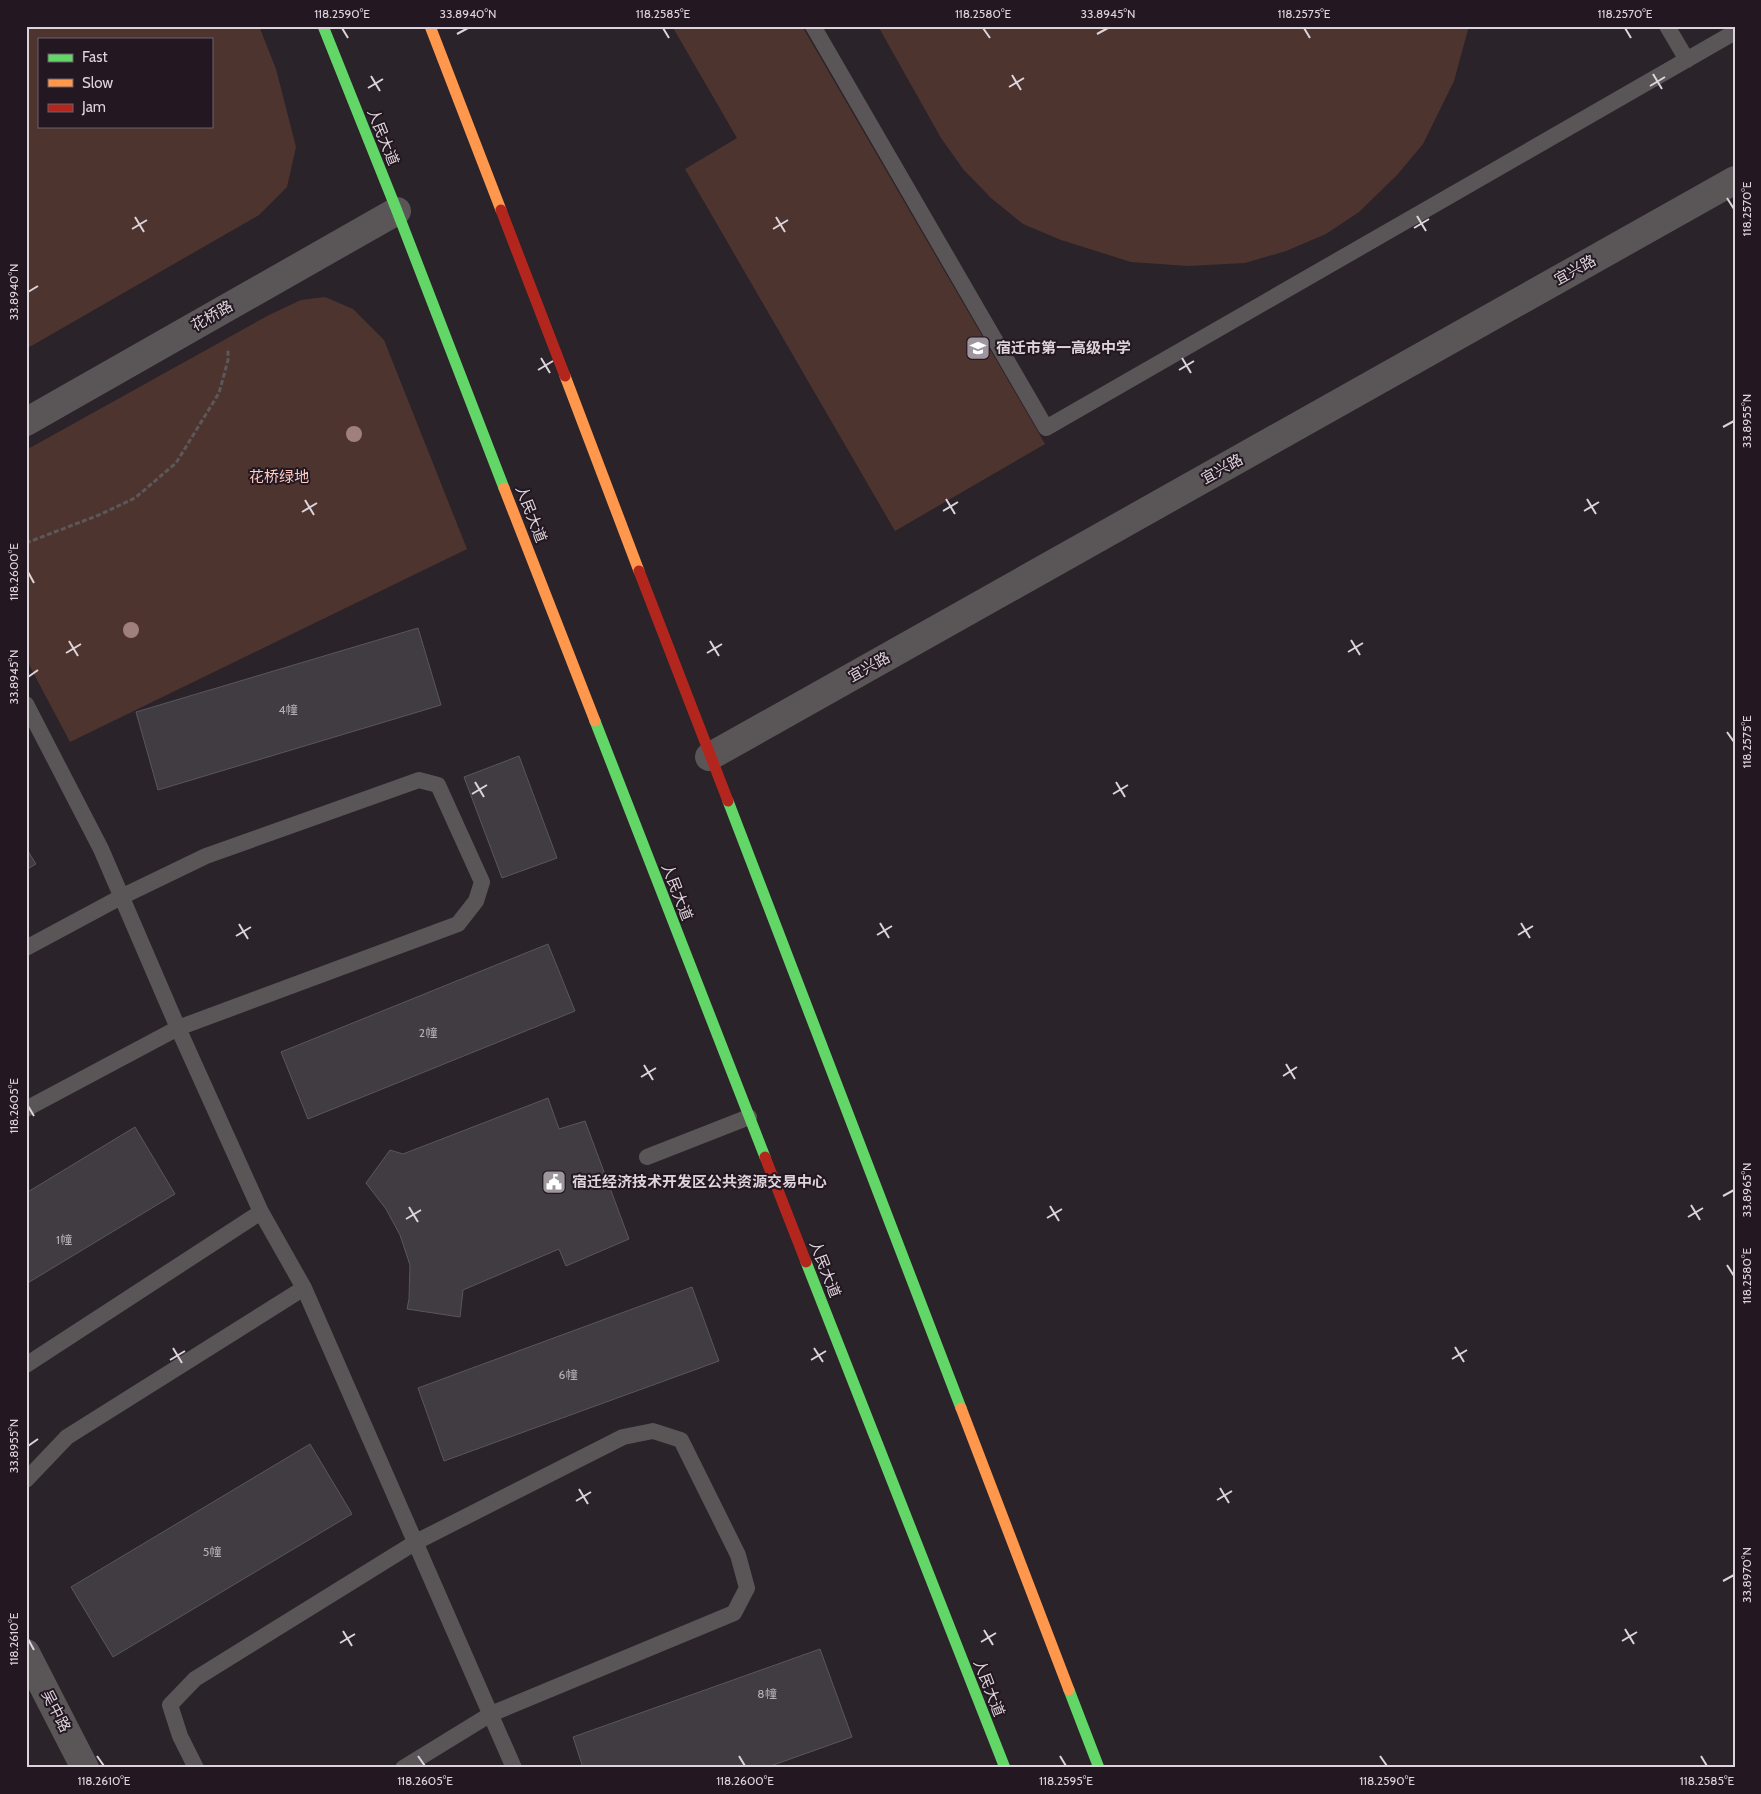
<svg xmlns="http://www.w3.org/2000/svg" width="1761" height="1794" font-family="Cabin,'Noto Sans SC',sans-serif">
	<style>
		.green { fill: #4e342f; fill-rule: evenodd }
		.building { fill: #403c41; stroke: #5a565c }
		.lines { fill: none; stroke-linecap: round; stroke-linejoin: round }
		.path { stroke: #5c585a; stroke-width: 3; stroke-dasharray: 5 2.5; stroke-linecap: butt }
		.lane { stroke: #5a5658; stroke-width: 16 }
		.street { stroke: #5a5658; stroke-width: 28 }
		.fast { stroke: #63d668; stroke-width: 11 }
		.slow { stroke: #ff974d; stroke-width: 11 }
		.jam { stroke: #b3261e; stroke-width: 11 }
		.tree { fill: #9f807c }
		.ticks { fill: none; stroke: #ddd4db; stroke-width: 2 }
		.labels { text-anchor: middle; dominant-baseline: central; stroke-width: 4; stroke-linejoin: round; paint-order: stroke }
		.number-label { font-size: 12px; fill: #b6aeb4 }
		.street-label { font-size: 15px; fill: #ddd4db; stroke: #231721 }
		.poi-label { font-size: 15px; font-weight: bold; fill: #ddd4db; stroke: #231721; text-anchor: start }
		.park-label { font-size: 15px; fill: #ffccbf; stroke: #231721 }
		.neatline { fill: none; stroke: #ddd4db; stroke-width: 2 }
		.ticks-label { font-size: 12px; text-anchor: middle; fill: #ddd4db }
	</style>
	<rect width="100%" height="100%" fill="#2a2329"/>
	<!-- green -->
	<path class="green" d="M26,26h233l17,43 20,78 -9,40 -28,28 -233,134zM39,39h172v87h-172z
		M672,26h130l243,418 -150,87 -210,-362 52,-31z
		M878,26h591l-15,55 -31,63 -26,31 -38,37 -33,22 -40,17 -41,12 -57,3 -57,-4 -70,-22 -38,-16 -32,-26 -28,-29 -22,-31z
		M325,297l28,12 31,31 83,209 -397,193 -44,-83v-209l243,-135 32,-15z"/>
	<!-- building -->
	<path class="building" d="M418,628l23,77 -283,85 -22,-78z
		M519,756l38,102 -55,20 -38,-101z
		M26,848l10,16 -10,6z
		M548,944l27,67 -267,108 -27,-67z
		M548,1098l11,31 26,-8 44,118 -63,27 -7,-17 -96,41 -3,27 -53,-8 2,-10 1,-34 -10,-30 -14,-26 -20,-26 24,-33 13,4z
		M135,1127l40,67 -149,90v-91z
		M692,1287l27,74 -275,100 -26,-73z
		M310,1444l42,70 -239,143 -42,-70z
		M820,1649l32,88 -87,31h-182l-10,-31z"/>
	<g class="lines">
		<!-- path -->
		<path class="path" d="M26,543l73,-28 36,-17 41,-35 43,-70 9,-33v-12"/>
		<!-- lane -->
		<path class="lane" d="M813,26l233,402 689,-396
			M1667,26l20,34
			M26,704l75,145 77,179 83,184 43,76 210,480
			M26,948l95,-51 85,-41 213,-76 19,5 44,97 -6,19 -18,23 -280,104 -152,81
			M647,1157l102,-40
			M26,1365l235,-153
			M26,1480l41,-43 237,-149
			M196,1768l-16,-32 -10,-31 25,-26 221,-137 207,-105 30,-6 28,9 57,115 9,33 -13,25 -243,101 -88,54"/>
		<!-- street -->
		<path class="street" d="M26,422l371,-211
			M709,757l1026,-577
			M26,1653l59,115"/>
		<!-- fast -->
		<path class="fast" d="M323,26l74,185 107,277
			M595,721l170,436
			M728,801l233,607
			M806,1262l199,506
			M1069,1690l30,78"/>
		<!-- slow -->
		<path class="slow" d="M430,26l71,184
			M565,376l74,195
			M504,488l91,233
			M961,1408l108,282"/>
		<!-- jam -->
		<path class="jam" d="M501,210l64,166
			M639,571l89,230
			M765,1157l41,105"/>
	</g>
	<!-- trees -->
	<g class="tree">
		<circle cx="354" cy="434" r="8"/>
		<circle cx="131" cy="630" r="8"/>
	</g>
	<!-- ticks -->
	<path class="ticks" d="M342,28l6,10M663,28l6,10M983,28l7,10M1304,28l6,10M1625,28l6,10M457,34l11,-6M1097,34l11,-6M1653,74l9,15M1012,75l9,15M371,76l9,15M1650,86l15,-9M1009,87l15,-9M368,88l15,-9M1727,198l7,11M1417,216l9,15M135,217l9,15M776,217l9,15M1414,228l15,-9M132,229l15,-9M773,229l15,-9M28,292l10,-6M541,358l9,15M1182,358l9,15M538,370l15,-9M1179,370l15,-9M1723,427l11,-6M946,499l9,15M1587,499l9,15M305,500l9,15M943,511l15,-9M1584,511l15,-9M302,512l15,-9M28,572l6,11M1351,640l9,15M69,641l9,15M710,641l9,15M1348,652l15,-9M66,653l15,-9M707,653l15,-9M28,677l10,-7M1727,732l7,10M475,782l9,15M1116,782l9,15M472,794l15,-9M1113,794l15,-9M880,923l9,15M1521,923l9,15M239,924l9,15M877,935l15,-9M1518,935l15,-9M236,936l15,-9M1286,1064l9,15M644,1065l9,15M1283,1076l14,-9M641,1077l15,-9M28,1106l6,10M1723,1196l11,-6M1691,1205l9,15M1050,1206l9,15M409,1207l9,15M1688,1217l15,-9M1047,1218l15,-9M406,1219l15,-9M1727,1265l7,11M1455,1347l9,15M173,1348l9,15M814,1348l9,14M1452,1359l15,-9M170,1360l15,-9M811,1360l15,-9M28,1446l10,-7M1220,1488l9,15M579,1489l9,15M1217,1500l15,-9M576,1501l15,-9M1723,1581l11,-6M1625,1629l9,15M984,1630l9,15M343,1631l9,15M28,1639l6,11M1622,1641l15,-9M981,1642l15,-9M340,1643l15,-9M97,1756l7,10M418,1756l7,10M739,1756l6,10M1060,1756l6,10M1380,1756l7,10M1701,1756l6,10"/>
	<!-- icons -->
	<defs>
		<g id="school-square" transform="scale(1.25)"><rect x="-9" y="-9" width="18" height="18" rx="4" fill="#9e969d" stroke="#231721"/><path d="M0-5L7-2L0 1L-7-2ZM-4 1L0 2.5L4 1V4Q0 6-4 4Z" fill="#fff"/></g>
		<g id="civic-square" transform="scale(1.25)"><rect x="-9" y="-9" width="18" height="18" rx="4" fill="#9e969d" stroke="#231721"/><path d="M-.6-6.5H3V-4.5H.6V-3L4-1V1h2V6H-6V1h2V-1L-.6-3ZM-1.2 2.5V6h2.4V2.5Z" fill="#fff"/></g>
	</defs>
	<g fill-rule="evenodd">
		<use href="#school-square" x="978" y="348"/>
		<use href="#civic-square" x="554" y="1182"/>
	</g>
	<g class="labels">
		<!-- number labels -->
		<g class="number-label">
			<text x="288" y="709">4幢</text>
			<text x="428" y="1032">2幢</text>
			<text x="64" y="1239">1幢</text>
			<text x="568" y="1374">6幢</text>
			<text x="212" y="1551">5幢</text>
			<text x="767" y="1693">8幢</text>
		</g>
		<!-- street labels -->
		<g class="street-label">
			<text transform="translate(383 137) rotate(68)">人民大道</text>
			<text transform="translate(1575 270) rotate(-29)">宜兴路</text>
			<text transform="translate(212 316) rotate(-30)">花桥路</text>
			<text transform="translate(1222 469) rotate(-29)">宜兴路</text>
			<text transform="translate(531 514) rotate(69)">人民大道</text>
			<text transform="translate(869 667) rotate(-29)">宜兴路</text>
			<text transform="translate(677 892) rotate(69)">人民大道</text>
			<text transform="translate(825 1269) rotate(69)">人民大道</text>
			<text transform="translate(989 1688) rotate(69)">人民大道</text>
			<text transform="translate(56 1711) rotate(63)">吴中路</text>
		</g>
		<!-- poi labels -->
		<g class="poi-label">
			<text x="996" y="348">宿迁市第一高级中学</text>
			<text x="572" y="1182">宿迁经济技术开发区公共资源交易中心</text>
		</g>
		<!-- park labels -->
		<g class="park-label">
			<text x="279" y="477">花桥绿地</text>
		</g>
	</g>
	<!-- border -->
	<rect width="1761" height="1794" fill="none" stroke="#231721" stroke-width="55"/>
	<!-- legend -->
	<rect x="38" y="38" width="175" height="90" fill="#231721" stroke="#6d636b"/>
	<rect x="48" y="54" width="25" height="8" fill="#63d668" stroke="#6d636b"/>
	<text x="82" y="62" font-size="15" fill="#ddd4db">Fast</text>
	<rect x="48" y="79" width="25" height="8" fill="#ff974d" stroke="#6d636b"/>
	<text x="82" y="88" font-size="15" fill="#ddd4db">Slow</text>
	<rect x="48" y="104" width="25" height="8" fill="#b3261e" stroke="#6d636b"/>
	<text x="82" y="112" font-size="15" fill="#ddd4db">Jam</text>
	<rect x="28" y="28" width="1706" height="1738" class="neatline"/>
	<g class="ticks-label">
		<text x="342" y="18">118.2590°E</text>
		<text x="468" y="18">33.8940°N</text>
		<text x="663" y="18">118.2585°E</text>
		<text x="983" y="18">118.2580°E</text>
		<text x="1108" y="18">33.8945°N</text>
		<text x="1304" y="18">118.2575°E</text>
		<text x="1625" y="18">118.2570°E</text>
		<text transform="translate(1747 209) rotate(-90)" y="4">118.2570°E</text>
		<text transform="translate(14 292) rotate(-90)" y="4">33.8940°N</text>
		<text transform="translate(1747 421) rotate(-90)" y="4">33.8955°N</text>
		<text transform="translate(14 572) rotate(-90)" y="4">118.2600°E</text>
		<text transform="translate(14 677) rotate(-90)" y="4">33.8945°N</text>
		<text transform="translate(1747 742) rotate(-90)" y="4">118.2575°E</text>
		<text transform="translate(14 1106) rotate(-90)" y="4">118.2605°E</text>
		<text transform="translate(1747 1190) rotate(-90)" y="4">33.8965°N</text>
		<text transform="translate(1747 1276) rotate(-90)" y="4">118.2580°E</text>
		<text transform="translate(14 1446) rotate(-90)" y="4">33.8955°N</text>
		<text transform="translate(1747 1575) rotate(-90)" y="4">33.8970°N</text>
		<text transform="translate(14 1639) rotate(-90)" y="4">118.2610°E</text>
		<text x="104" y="1785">118.2610°E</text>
		<text x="425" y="1785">118.2605°E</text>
		<text x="745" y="1785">118.2600°E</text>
		<text x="1066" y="1785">118.2595°E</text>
		<text x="1387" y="1785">118.2590°E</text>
		<text x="1707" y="1785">118.2585°E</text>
	</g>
</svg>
